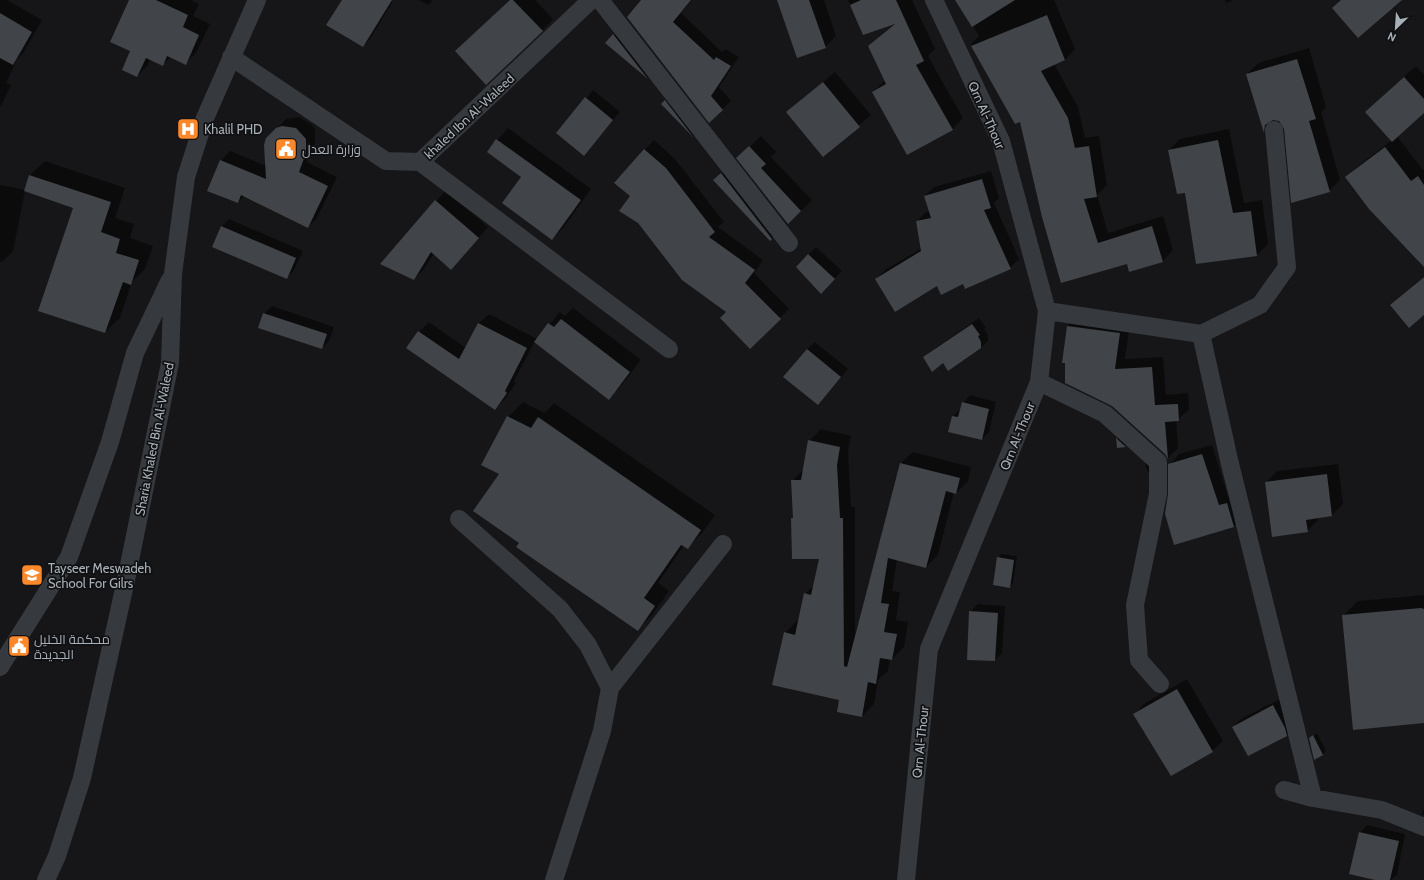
<svg xmlns="http://www.w3.org/2000/svg" width="1424" height="880" font-family="Cabin,Cairo,sans-serif">
	<style>
		.shadow { fill: #0007 }
		.building { fill: #414448 }
		.lines { fill: none; stroke-linecap: round; stroke-linejoin: round }
		.street { stroke: #36393d; stroke-width: 18 }
		.labels { text-anchor: middle; dominant-baseline: central; stroke-width: 3.5; stroke-linejoin: round; paint-order: stroke }
		.street-label { font-size: 13px; fill: #a7b0b8; stroke: #111113 }
		.poi-label { font-size: 13px; fill: #a7b0b8; stroke: #111113; text-anchor: start }
	</style>
	<rect width="100%" height="100%" fill="#161618"/>
	<!-- shadow -->
	<path class="shadow" d="M0,0h7l35,20 -18,32 -7,7 -11,24 5,2 -11,23z
		M130,0h61l8,4 -6,12 17,8 -14,29 -11,11 -14,-7 -9,8 -12,-6 -2,6 -11,11 -6,-26z
		M343,0l50,1 -23,38 -7,7z
		M419,0h14l-5,5z
		M511,0h24l18,19 -11,12z
		M642,0h50l-11,13 41,39 3,-3 14,8 -20,30 12,14 -22,21z
		M778,0h46l12,36 -11,11z
		M848,0h64l23,49 -7,7 35,62 -11,11 -79,-37 12,-12 -16,-34 26,-23 -31,11z
		M957,0h97l21,49 -10,11 -11,4 24,43 7,31 14,-2 8,49 -10,10 11,38 55,-17 10,34 -10,11 -33,10 -3,-9 -65,20 -42,-162 -5,3 -44,-79 8,-8z
		M1213,0h21l-8,3 -1,-3z
		M625,23l34,44 -11,11 -42,-35z
		M1309,48l17,59 -5,5 19,68 -11,11 -50,-71 -4,-1 -11,13 -17,-58 11,-11z
		M1416,66l8,9v37l-27,24 26,34 1,-1v97l-77,-88 11,-12 33,-25 -14,-40z
		M835,72l36,43 -48,41 -35,-43z
		M593,90l27,22 -36,42 -26,-21z
		M673,94l28,36 -7,7 -32,-33z
		M299,117l12,7 4,5v14l-8,19 30,15 -20,41 -9,9 -64,-31 -6,6 -17,-41 9,-10 36,15 1,-27 19,-20z
		M508,128l83,61 -28,39 -11,11 -29,-62 -35,-26z
		M1229,129l15,74 18,-3 6,44 -11,11 -71,-63 -17,-42 11,-11z
		M761,136l15,16 -5,5 41,43 -11,11 -63,-53z
		M654,140l21,19 49,63 -6,5 45,33 -9,13 35,36 -39,38 -23,-35 -96,-116 13,-46z
		M45,161l80,27 -10,30 19,6 -4,14 23,8 -8,23 -13,13 -12,36 -15,14 -31,-125 -49,-16 -12,60 -11,11h-2v-77l26,5 4,-15z
		M733,162l50,65 -12,12 -56,-59z
		M991,171l8,27 -5,5 25,56 -9,9 -47,15 -26,2 -61,-6 9,-9 37,-22 -5,-27 9,-9 4,-1 -5,-15 9,-9z
		M446,190l42,37 -27,31 -27,-5 -10,16 -10,10 -33,-16z
		M229,219l74,32 -9,19 -7,8 -66,-51z
		M816,247l26,24 -14,14 -31,-18z
		M1424,276v38l-33,-9 12,-11z
		M272,306l62,21 -5,14 -7,7 -58,-34z
		M573,308l68,52 -21,27 -11,11 -74,-57 -21,40 2,2 -11,16 -10,10 -87,-61 11,-16 10,-10 37,26 13,-25 10,-9 48,25 23,-27 5,4z
		M1078,316l52,7 -5,36 38,-2 3,38 22,-2 1,17 -13,11 2,27 -10,10 -101,-132z
		M979,318l7,10 -2,1 4,6v6l-7,6 -38,15 -19,-5 7,-6z
		M815,342l33,27 -23,27 -18,-47z
		M970,395l26,7 -7,30 -7,7 -33,-7 4,-16 8,-7 2,-6z
		M523,402l22,11 9,-10 161,112 -13,18 -15,15 -3,-3 -26,38 11,8 -17,24 -14,14 -117,-87 -21,-68 8,-57z
		M1128,428l8,8 -10,10 -8,1 -1,-8z
		M821,429l30,7 -3,16 3,55h4v128l46,-172 12,-11 58,15 -3,14 -12,12 -2,-1 -16,63 -12,12 -29,-8 -5,32 8,1 -4,28 12,2 -4,25 -12,12 -2,-1 -2,13 -10,9 -4,24 -12,12 -22,-16 -55,-67 12,-12h2l6,-27 10,-10 6,-26 -27,-41 -2,-36 12,-12 5,-28z
		M1212,445l16,51 8,-2 7,23 -9,9 -65,-32 1,-30 9,-10z
		M1156,453l2,10 -10,10 -3,-9z
		M1338,464l5,40 -11,11 -14,2v3l-11,11 -41,-48 11,-12z
		M1001,554l16,2 -4,27 -3,4 -12,-29z
		M1424,595v127l-81,-106 15,-15z
		M978,604l27,2 -3,47 -7,7 -25,-48z
		M1187,679l36,62 -11,10 -66,-19 -2,1 -9,-19 10,-11z
		M1280,699l14,28 -8,8 -53,-8 8,-8z
		M1317,733l9,18 -3,3 -13,-16z
		M1424,808v7l-2,-1z
		M1367,825l38,9 -8,41 -6,5h-11l-20,-47z"/>
	<!-- building -->
	<path class="building" d="M129,0h27l32,15 -5,12 16,8 -13,30 -19,-9 -4,10 -17,-8 -9,19 -15,-7 8,-19 -20,-9z
		M342,0h50l-29,47 -37,-22z
		M510,0h3l30,31 -57,54 -31,-34z
		M641,0h50l-18,22 41,38 2,-3 15,9 -20,30 12,14 -14,13 -82,-106z
		M777,0h32l17,48 -29,10z
		M861,0h35l28,61 -8,4 37,65 -46,25 -35,-63 14,-8 -18,-38 27,-22 -32,11 -13,-30z
		M955,0h60l-43,27z
		M1341,0h61l-44,38 -26,-30z
		M0,13l32,19 -19,33 -13,-7z
		M1047,15l18,45 -24,11 27,47 7,30 14,-2 8,51 -13,2 14,44 54,-17 11,36 -34,10 -2,-8 -66,19 -19,-66 -22,-95 -5,2 -44,-78z
		M613,34l35,45 -43,-36z
		M1297,59l19,60 -7,2 21,71 -39,11 -7,-74 -5,-8 -6,-1 -8,5 -1,8 -18,-59z
		M1404,77l20,22v14l-32,29 -27,-30z
		M823,82l37,45 -37,30 -37,-45z
		M585,97l28,23 -29,36 -28,-23z
		M665,100l29,38 -33,-34z
		M282,126l14,2 10,11v14l-7,19 29,14 -20,42 -67,-33 -3,8 -31,-12 13,-31 46,19 -2,-34 2,-7 10,-10z
		M496,139l85,61 -29,40 -50,-37 19,-26 -34,-25z
		M1218,140l15,73 18,-2 6,45 -61,8 -11,-71 -8,1 -9,-44z
		M749,146l17,18 -5,4 40,43 -13,13 -52,-66z
		M1385,147l26,34 7,-5 6,9v82l-55,-58 -24,-32z
		M644,149l22,19 49,64 -6,5 46,33 -10,13 36,36 -31,30 -30,-31 6,-6 -44,-32 -44,-57 -19,-12 11,-15 -16,-13z
		M721,173l51,66 -2,2 -57,-61z
		M29,175l82,27 -10,30 19,7 -4,14 23,7 -8,25 -8,-3 -18,51 -67,-22 35,-103 -49,-17z
		M982,179l9,29 -7,2 27,59 -46,20 -2,-5 -22,11 -4,-9 -42,26 -20,-33 46,-28 -5,-30 15,-3 -7,-22z
		M435,200l44,38 -28,32 -20,-18 -17,28 -34,-16z
		M221,226l75,32 -9,21 -75,-32z
		M808,254l27,25 -14,15 -25,-27z
		M1424,277v38l-15,13 -19,-23z
		M263,313l64,21 -5,15 -64,-21z
		M561,319l69,53 -21,28 -75,-58 14,-19 6,4z
		M478,323l49,25 -22,43 2,2 -12,17 -89,-62 12,-17 41,28z
		M972,324l8,11 -2,1 3,6v6l-33,23 -5,-8 -11,9 -9,-15z
		M1067,326l53,7 -5,36 37,-2 3,38 23,-1 1,17 -14,1 3,37 -3,-5 -53,-48 -47,-23v-20h-3z
		M807,349l34,28 -23,28 -35,-28z
		M962,402l27,7 -7,31 -34,-8 4,-16 6,1z
		M507,416l24,12 7,-11 163,113 -13,19 -7,-4 -37,53 11,8 -17,25 -122,-84 3,-4 -46,-32 26,-37 -18,-9z
		M1116,438l10,9 -9,1z
		M808,440l32,7 -3,18 3,53h3l1,148 3,1 53,-204 60,15 -4,16 -10,-3 -20,77 -38,-10 -7,45 8,1 -5,28 13,2 -5,26 -12,-2 -4,26 -8,-2 -6,35 -25,-5 2,-12 -67,-15 12,-53 11,3 9,-42 7,2 8,-36h-27l-1,-41h2l-2,-38h10z
		M1202,454l17,51 8,-2 7,24 -60,18 -9,-31 3,-20v-30z
		M1327,474l5,42 -26,4 2,12 -36,5 -7,-55z
		M997,557l17,3 -4,28 -17,-3z
		M1421,608l3,1v114l-71,7 -11,-115z
		M969,611l29,2 -3,48 -28,-1z
		M1177,689l36,63 -42,24 -38,-62z
		M1273,705l12,23 2,8 -39,20 -16,-29z
		M1313,735l10,20 -9,5 -5,-22z
		M1359,832l40,9 -9,39h-15l-26,-6z"/>
	<g class="lines">
		<!-- street -->
		<path class="street" d="M600,0l189,243
			M231,57l155,104 34,1 171,-162
			M420,162l249,187
			M1047,311l154,23 59,-29 27,-38 -13,-137
			M1201,334l29,130 83,334
			M1039,382l66,32 53,48v32l-23,111 4,55 21,24
			M459,519l101,90 28,36 22,43
			M0,667l69,-110 41,-115 25,-89 35,-73
			M1284,790l29,8 69,12 42,17
			M46,880l11,-24 25,-78 44,-198 44,-217 3,-89 13,-97 19,-59 52,-118
			M554,880l48,-149 8,-43 113,-144
			M906,880l23,-231 110,-267 8,-71 -46,-170 -67,-141"/>
	</g>
	<!-- icons -->
	<defs>
		<g id="hospital-square" transform="scale(1.15)"><rect x="-9" y="-9" width="18" height="18" rx="4" fill="#fb882a" stroke="#111113"/><path d="M-5-5h3v3.5h4V-5h3V5h-3V1.5h-4V5h-3Z" fill="#fff"/></g>
		<g id="civic-square" transform="scale(1.15)"><rect x="-9" y="-9" width="18" height="18" rx="4" fill="#fb882a" stroke="#111113"/><path d="M-.6-6.5H3V-4.5H.6V-3L4-1V1h2V6H-6V1h2V-1L-.6-3ZM-1.2 2.5V6h2.4V2.5Z" fill="#fff"/></g>
		<g id="school-square" transform="scale(1.15)"><rect x="-9" y="-9" width="18" height="18" rx="4" fill="#fb882a" stroke="#111113"/><path d="M0-5L7-2L0 1L-7-2ZM-4 1L0 2.5L4 1V4Q0 6-4 4Z" fill="#fff"/></g>
	</defs>
	<g fill-rule="evenodd">
		<use href="#hospital-square" x="188" y="129"/>
		<use href="#civic-square" x="286" y="149"/>
		<use href="#school-square" x="32" y="575"/>
		<use href="#civic-square" x="19" y="646"/>
	</g>
	<g class="labels">
		<!-- street labels -->
		<g class="street-label">
			<text transform="translate(987 115) rotate(66)">Qrn Al-Thour</text>
			<text transform="translate(469 116) rotate(-43)">khaled Ibn Al-Waleed</text>
			<text transform="translate(1017 436) rotate(-68)">Qrn Al-Thour</text>
			<text transform="translate(154 439) rotate(-79)">Sharia Khaled Bin Al-Waleed</text>
			<text transform="translate(920 742) rotate(-84)">Qrn Al-Thour</text>
		</g>
		<!-- poi labels -->
		<g class="poi-label">
			<text x="204" y="129">Khalil PHD</text>
			<text x="302" y="149">وزارة العدل</text>
			<text x="48" y="568">Tayseer Meswadeh<tspan x="48" dy="15">School For Gilrs</tspan></text>
			<text x="34" y="639">محكمة الخليل<tspan x="34" dy="15">الجديدة</tspan></text>
		</g>
	</g>
	<!-- north arrow -->
	<g transform="translate(1396 28) rotate(205)" stroke="#111113" stroke-width="3" paint-order="stroke">
	<path d="M0-3L7 15L0 10L-7 15Z" fill="#a7b0b8"/>
	<text y="-6" font-size="11" font-weight="bold" text-anchor="middle" fill="#a7b0b8">N</text>
	</g>
</svg>
